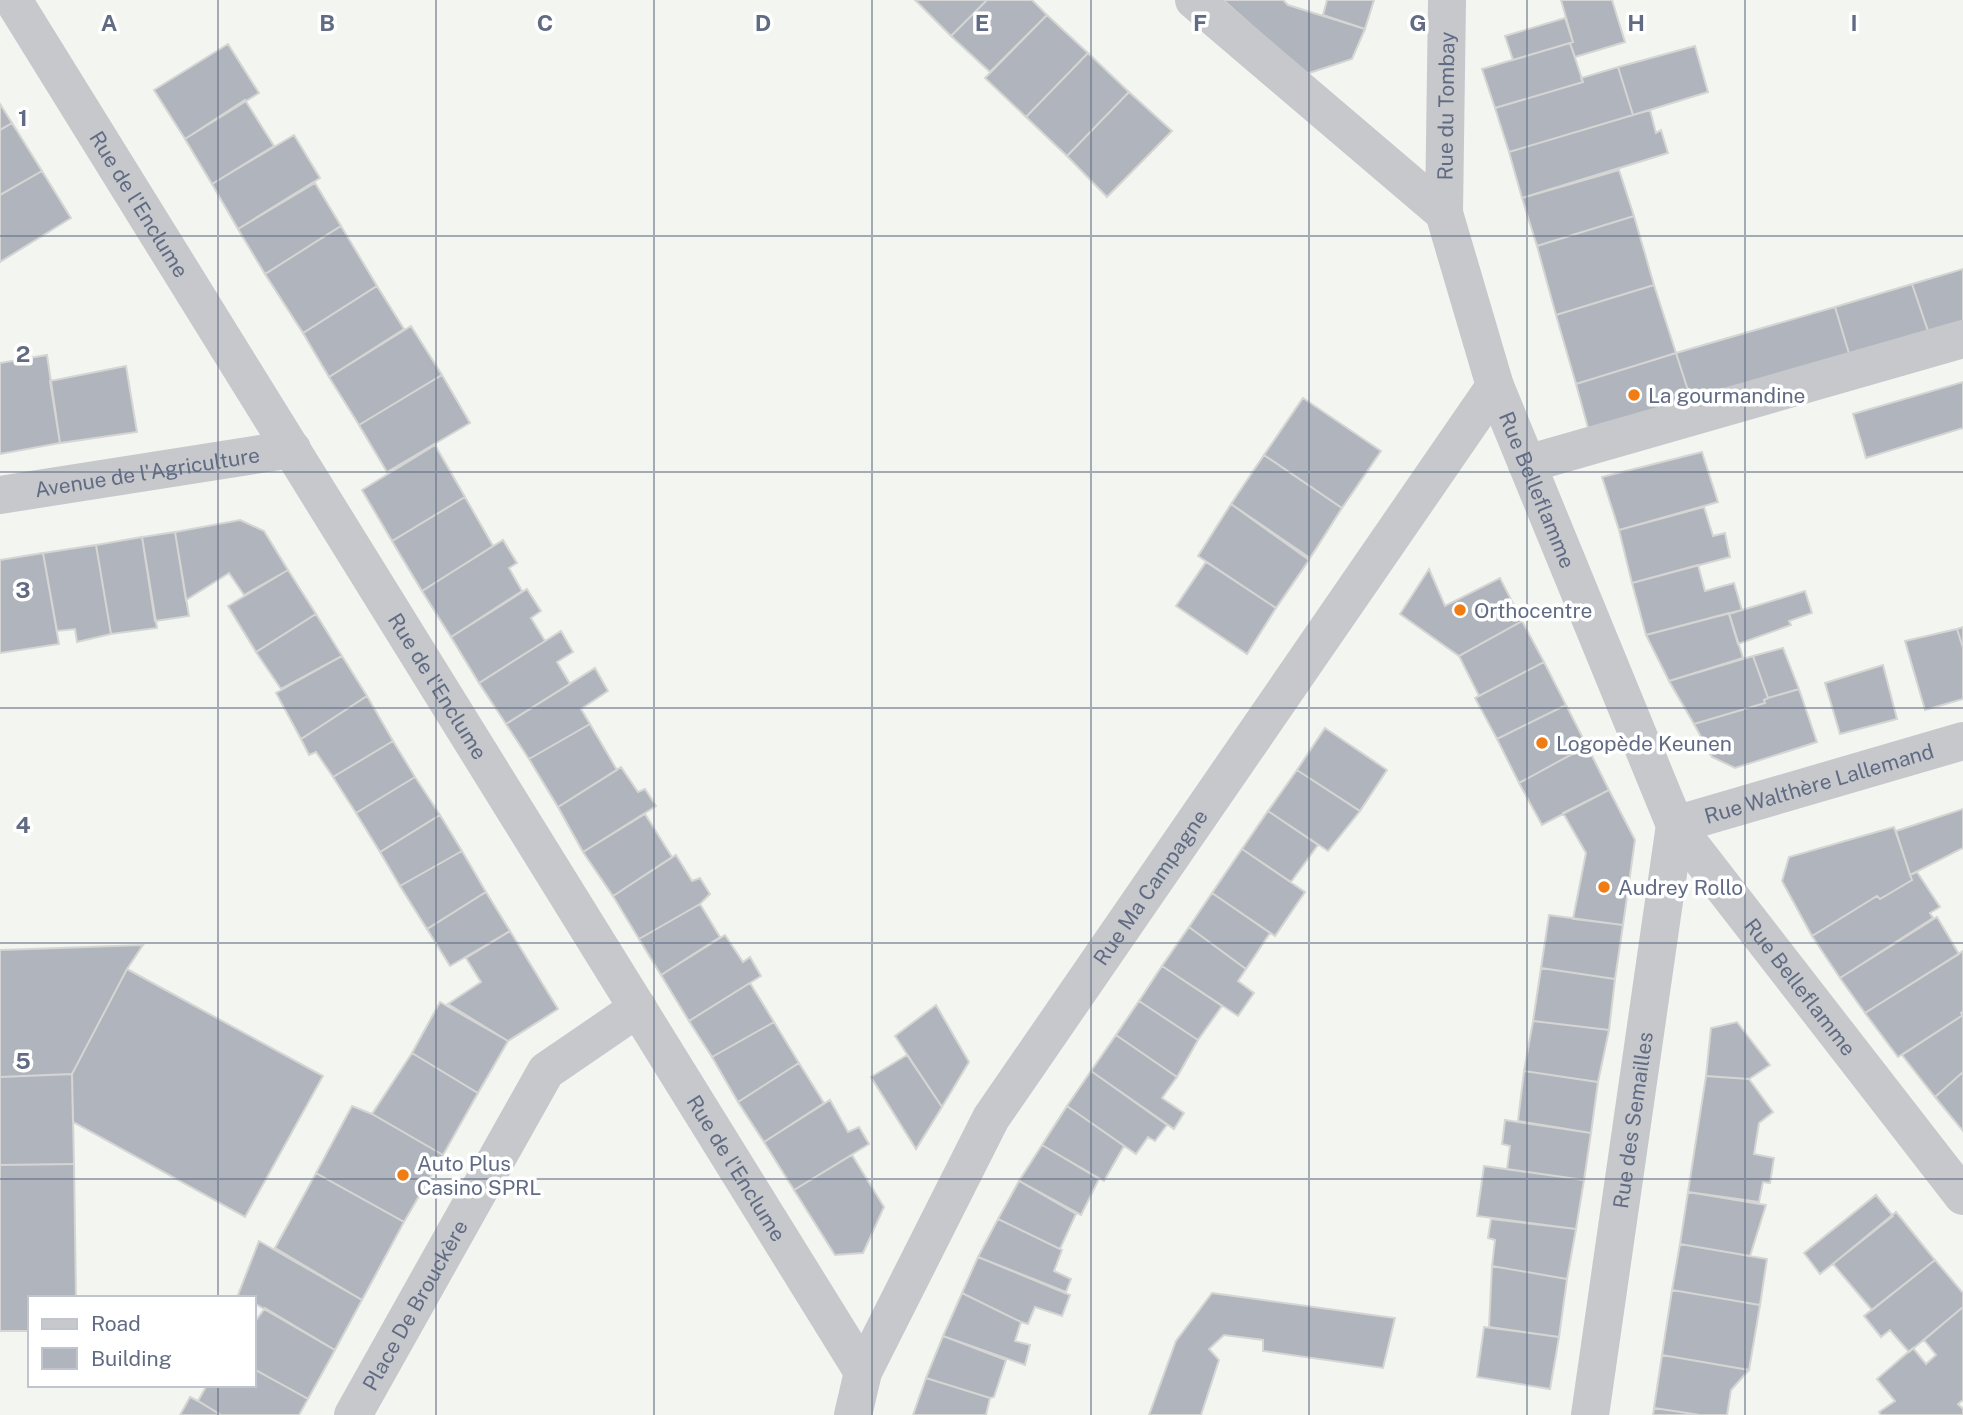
<svg xmlns="http://www.w3.org/2000/svg" width="1963" height="1415" font-family="'Public Sans',sans-serif">
	<style>
		.building { fill: #b0b5bd; stroke: #d5d6d3; stroke-width: 2 }
		.lines { fill: none; stroke-linecap: round; stroke-linejoin: round }
		.minor { stroke: #c6c8cc; stroke-width: 38 }
		.grid { fill: none; stroke: #616c84; stroke-width: 2; stroke-opacity: 0.55 }
		.poi-dot { fill: #f07d14; stroke: #fff; stroke-width: 2.5 }
		.labels { text-anchor: middle; dominant-baseline: central; stroke-width: 7; stroke-linejoin: round; paint-order: stroke }
		.street-label { font-size: 21px; fill: #616c84; stroke: #fff }
		.poi-label { font-size: 21px; fill: #616c84; stroke: #fff; text-anchor: start }
		.grid-label { font-size: 23px; text-anchor: middle; font-weight: bold; fill: #616c84; stroke: #fff; stroke-width: 7; stroke-linejoin: round; paint-order: stroke }
	</style>
	<rect width="100%" height="100%" fill="#f3f5f0"/>
	<!-- building -->
	<path class="building" d="M915,0h72l-36,36z
		M987,0h45l15,15 -57,57 -39,-36z
		M1223,0h60l5,5 77,24 -13,30 -46,15z
		M1327,0h47l-9,29 -42,-14z
		M1561,0h51l13,42 -50,15 -5,-14 3,-1z
		M1047,15l41,38 -62,64 -41,-39z
		M1565,18l8,24 -60,18 -8,-24z
		M1570,43l13,39 -88,26 -13,-39z
		M228,44l31,49 -74,46 -31,-49z
		M1695,46l13,46 -75,23 -15,-48z
		M1088,53l41,39 -62,64 -41,-39z
		M1618,67l15,48 -124,37 -14,-44 88,-26 -2,-4z
		M1129,92l43,39 -65,66 -40,-41z
		M245,100l29,46 -62,38 -27,-45z
		M0,104l12,19 -12,7z
		M1650,110l6,23 5,-3 7,23 -146,45 -13,-46z
		M12,123l30,48 -42,24v-65z
		M294,135l26,43 -82,51 -26,-45z
		M1619,170l15,46 -97,30 -15,-48z
		M42,171l29,47 -71,44v-67z
		M315,183l26,43 -76,48 -27,-45z
		M1634,216l20,69 -98,30 -19,-69z
		M341,226l36,60 -74,47 -38,-59z
		M1963,269v52l-35,10 -16,-47z
		M1912,284l16,47 -77,29 -16,-53z
		M1654,285l22,68 -100,31 -20,-69z
		M377,286l27,43 -75,48 -26,-44z
		M1835,307l16,53 -158,46 -17,-53z
		M411,326l31,49 -83,50 -30,-48z
		M1676,353l17,53 -103,29 -14,-51z
		M47,355l13,88 -60,11v-91z
		M126,366l11,66 -77,11 -10,-62z
		M442,375l28,48 -83,49 -28,-47z
		M1963,382v46l-97,30 -13,-44z
		M1303,398l78,53 -39,57 -78,-53z
		M435,445l30,52 -73,44 -30,-51z
		M1702,452l16,50 -99,28 -17,-53z
		M1264,455l78,53 -32,50 -79,-54z
		M465,497l28,49 -71,45 -30,-50z
		M1231,504l78,56 -33,48 -78,-52z
		M1704,507l9,29 12,-3 5,24 -98,26 -13,-53z
		M240,520l24,11 24,39 -44,25 -15,-22 -43,27 -11,-68z
		M175,532l14,84 -34,5 -13,-84z
		M142,537l15,91 -46,6 -15,-89z
		M503,540l14,23 -8,5 13,23 -71,46 -29,-46z
		M96,545l15,89 -34,8 -2,-13 -18,2 -14,-78z
		M43,553l16,91 -59,9v-93z
		M1206,562l70,46 -29,46 -71,-48z
		M1698,565l7,26 29,-8 8,27 -96,25 -14,-52z
		M1429,569l16,37 55,-28 22,43 -63,35 -59,-42z
		M288,570l28,44 -60,38 -28,-46z
		M527,589l14,22 -10,7 14,23 -66,42 -28,-46z
		M1805,591l7,22 -23,8 2,4 -53,19 -9,-30z
		M1729,613l14,45 -74,23 -23,-46z
		M316,614l26,42 -61,33 -25,-37z
		M1522,621l22,41 -65,34 -20,-40z
		M1963,627v21l-6,-19z
		M1957,629l6,19v51l-38,11 -20,-69z
		M561,631l12,21 -16,10 13,22 -64,40 -27,-41z
		M1783,648l16,41 -31,9 -15,-42z
		M342,656l25,40 -66,43 -25,-46z
		M1753,656l15,42 -4,2 1,3 -71,21 -25,-43z
		M1544,662l22,43 -69,34 -22,-41z
		M1883,665l14,54 -57,15 -15,-51z
		M595,668l13,23 -27,18 9,15 -61,35 -23,-35z
		M1799,689l18,53 -82,26 -23,-11 -18,-33 71,-21 -1,-3 4,-2z
		M367,696l26,45 -60,36 -17,-25 -7,3 -8,-16z
		M1566,705l21,41 -68,37 -22,-44z
		M590,724l27,46 -59,37 -29,-48z
		M1325,728l62,42 -27,41 -63,-41z
		M393,741l22,36 -59,36 -23,-36z
		M1587,746l22,44 -67,35 -23,-42z
		M621,767l17,25 7,-3 11,17 -73,46 -25,-45z
		M1297,770l63,41 -32,40 -60,-40z
		M415,777l25,38 -60,37 -24,-39z
		M1609,790l26,50 -12,85 -50,-6 13,-66 -23,-40z
		M1963,809v39l-53,27 -14,-44z
		M1268,811l50,34 -27,37 -49,-33z
		M645,814l27,43 -59,39 -30,-44z
		M440,815l22,36 -62,35 -20,-34z
		M1894,827l18,53 -32,19 -3,-3 -65,40 -30,-55 7,-24z
		M1242,849l63,43 -30,44 -63,-43z
		M462,851l24,41 -59,37 -27,-43z
		M676,855l16,26 8,-3 10,16 -10,10 -61,35 -26,-43z
		M1917,872l23,35 -10,6 3,5 -93,60 -28,-42 65,-40 3,3 32,-19 -2,-5z
		M486,892l24,39 -60,35 -23,-37z
		M1212,893l58,40 -24,36 -57,-42z
		M700,904l20,33 -59,38 -22,-36z
		M1549,915l74,10 -8,54 -74,-11z
		M1937,917l22,37 -94,59 -25,-35z
		M1189,927l57,42 -8,12 16,12 -16,23 -76,-50z
		M510,931l48,78 -50,32 -60,-37 33,-22 -15,-24z
		M725,935l18,27 7,-5 11,19 -72,45 -28,-46z
		M143,945l-16,24 -55,105 -72,3v-127z
		M1963,951v60l-2,2 2,2 -65,42 -33,-44z
		M1162,966l60,40 -24,34 -59,-39z
		M1541,968l74,11 -6,51 -76,-9z
		M127,969l196,107 -78,141 -172,-95 -1,-48z
		M750,983l24,39 -62,35 -23,-36z
		M1139,1001l59,39 -21,37 -61,-42z
		M440,1002l68,39 -30,52 -66,-40z
		M936,1005l33,57 -27,45 -47,-71z
		M1963,1011v61l-28,25 -33,-42 61,-40 -2,-2z
		M1533,1021l76,9 -11,52 -74,-11z
		M774,1022l25,41 -61,39 -26,-45z
		M1737,1022l33,43 -21,14 -43,-3 5,-48z
		M1116,1035l61,42 -15,21 22,15 -10,16 -83,-58z
		M412,1053l66,40 -35,62 -71,-41z
		M907,1055l35,52 -26,42 -45,-72z
		M799,1063l25,40 -60,39 -26,-40z
		M1091,1071l76,54 -12,16 -7,-4 -12,17 -69,-48z
		M1524,1071l74,11 -7,51 -73,-12z
		M1963,1072v59l-28,-34z
		M72,1074l2,90 -74,1v-88z
		M1706,1076l43,3 24,33 -14,11 -5,31 20,4 -4,25 -7,-1 -4,20 -71,-10z
		M830,1100l18,32 11,-5 10,17 -75,46 -30,-48z
		M352,1106l20,8 71,41 -39,67 -88,-49z
		M1067,1106l57,40 -20,35 -62,-36z
		M1505,1120l86,13 -7,47 -77,-11 3,-23 -8,-2z
		M1042,1145l57,34 -18,36 -62,-34z
		M852,1155l32,52 -21,46 -28,2 -41,-65z
		M74,1164l2,134h-46v33h-30v-166z
		M1484,1166l100,14 -8,49 -99,-13z
		M316,1173l88,49 -42,78 -87,-52z
		M1019,1181l57,33 -16,35 -62,-30z
		M1688,1192l78,13 -16,51 -70,-12z
		M1876,1195l17,21 -73,58 -16,-21z
		M1896,1212l39,48 -63,50 -39,-46z
		M998,1219l64,31 -8,21 17,8 -5,13 -88,-35z
		M1491,1219l85,10 -9,50 -75,-13 3,-26 -7,-2z
		M259,1241l103,59 -27,50 -81,-47v-5h-10l-6,-3z
		M1680,1244l87,15 -7,46 -88,-15z
		M978,1257l92,38 -8,21 -27,-9 -7,17 -7,-2 -59,-29z
		M1935,1260l28,33v14l-54,45 -19,-22 -9,7 -17,-21z
		M1492,1266l75,13 -8,58 -70,-10z
		M1672,1290l88,15 -11,65 -87,-15z
		M962,1293l59,29 -6,19 15,4 -5,20 -82,-29z
		M1212,1293l183,25 -12,50 -120,-17v-11l-39,-5 -15,14 10,11 -18,55h-52l27,-74z
		M1963,1307v93l-5,4 5,5v6h-82l-2,-3 16,-11 -18,-22 36,-31 13,16 10,-9 -12,-15z
		M265,1308l70,42 -27,49 -54,-30v-46z
		M1484,1327l75,10 -9,52 -73,-12z
		M943,1336l63,24 -12,37 -4,1 -64,-20z
		M1662,1355l87,15 -18,20 -4,25h-27l-46,-7z
		M254,1369l54,30 -9,16h-78l-23,-14 9,-16h47z
		M926,1378l64,20 -4,17h-73z
		M190,1397l8,4 23,14h-41z
		M1654,1408l46,7h-47z"/>
	<g class="lines">
		<!-- minor -->
		<g class="minor">
			<path id="s1" d="M13,0l850,1372"/>
			<path id="s2" d="M1194,0l250,213 51,173 180,439 288,371"/>
			<path id="s3" d="M1444,213l3,-213"/>
			<path d="M1527,464l436,-125"/>
			<path id="s4" d="M0,495l292,-46"/>
			<path id="s5" d="M353,1415l193,-344 92,-63"/>
			<path id="s6" d="M853,1415l10,-43 128,-254 504,-732"/>
			<path id="s7" d="M1590,1415l85,-590 288,-84"/>
		</g>
	</g>
	<!-- grid -->
	<path class="grid" d="M218,0v1298M436,0v1415M654,0v1415M872,0v1415M1091,0v1415M1309,0v1415M1527,0v1415M1745,0v1415M0,236h1963M0,472h1963M0,708h1963M0,943h1963M0,1179h1963M218,1385v30"/>
	<!-- markers -->
	<g class="poi-dot">
		<circle cx="1634" cy="395" r="7"/>
		<circle cx="1460" cy="610" r="7"/>
		<circle cx="1542" cy="743" r="7"/>
		<circle cx="1604" cy="887" r="7"/>
		<circle cx="403" cy="1175" r="7"/>
	</g>
	<g class="labels">
		<!-- street labels -->
		<g class="street-label">
			<text stroke="none"><textPath href="#s3" startOffset="107">Rue du Tombay</textPath></text>
			<text stroke="none"><textPath href="#s1" startOffset="240">Rue de l'Enclume</textPath></text>
			<text stroke="none"><textPath href="#s4" startOffset="149">Avenue de l'Agriculture</textPath></text>
			<text stroke="none"><textPath href="#s2" startOffset="621">Rue Belleflamme</textPath></text>
			<text stroke="none"><textPath href="#s1" startOffset="807">Rue de l'Enclume</textPath></text>
			<text stroke="none"><textPath href="#s7" startOffset="746">Rue Walthère Lallemand</textPath></text>
			<text stroke="none"><textPath href="#s6" startOffset="609">Rue Ma Campagne</textPath></text>
			<text stroke="none"><textPath href="#s2" startOffset="1188">Rue Belleflamme</textPath></text>
			<text stroke="none"><textPath href="#s7" startOffset="298">Rue des Semailles</textPath></text>
			<text stroke="none"><textPath href="#s1" startOffset="1374">Rue de l'Enclume</textPath></text>
			<text stroke="none"><textPath href="#s5" startOffset="126">Place De Brouckère</textPath></text>
		</g>
		<!-- poi labels -->
		<g class="poi-label">
			<text x="1648" y="395">La gourmandine</text>
			<text x="1474" y="610">Orthocentre</text>
			<text x="1556" y="743">Logopède Keunen</text>
			<text x="1618" y="887">Audrey Rollo</text>
			<text x="417" y="1163">Auto Plus<tspan x="417" dy="24">Casino SPRL</tspan></text>
		</g>
	</g>
	<g class="grid-label">
		<text x="109" y="31">A</text>
		<text x="327" y="31">B</text>
		<text x="545" y="31">C</text>
		<text x="763" y="31">D</text>
		<text x="982" y="31">E</text>
		<text x="1200" y="31">F</text>
		<text x="1418" y="31">G</text>
		<text x="1636" y="31">H</text>
		<text x="1854" y="31">I</text>
		<text x="23" y="126">1</text>
		<text x="23" y="362">2</text>
		<text x="23" y="598">3</text>
		<text x="23" y="833">4</text>
		<text x="23" y="1069">5</text>
	</g>
	<!-- legend -->
	<rect x="28" y="1296" width="228" height="91" fill="#ffffff" stroke="#c0c4ce" stroke-width="2"/>
	<rect x="42" y="1319" width="35" height="10" fill="#c6c8cc" stroke="#c0c4ce" stroke-width="2"/>
	<text x="91" y="1331" font-size="21" fill="#616c84">Road</text>
	<rect x="42" y="1348" width="35" height="21" fill="#b0b5bd" stroke="#c0c4ce" stroke-width="2"/>
	<text x="91" y="1366" font-size="21" fill="#616c84">Building</text>
</svg>
